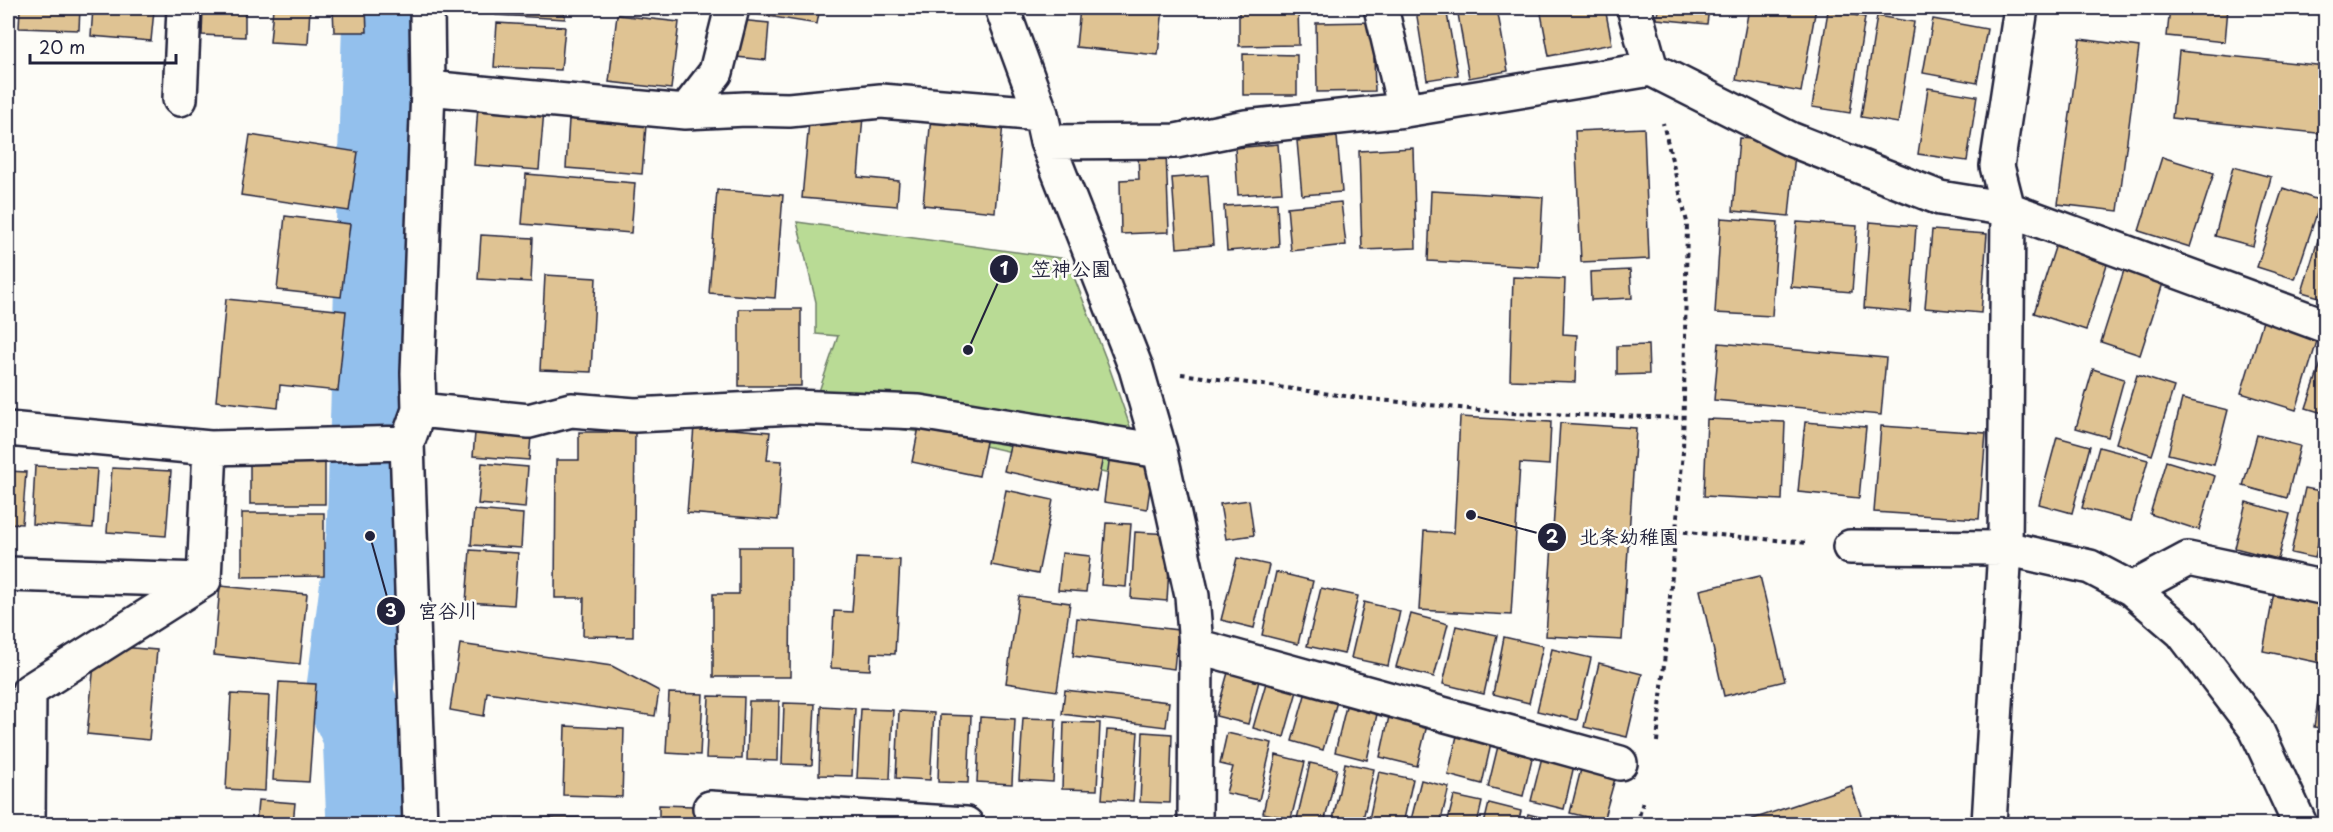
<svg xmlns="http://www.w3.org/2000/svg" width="2333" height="832" font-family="'Playpen Sans','Klee One',sans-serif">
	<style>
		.green { fill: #b9db95; stroke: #6e7e68; stroke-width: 1.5 }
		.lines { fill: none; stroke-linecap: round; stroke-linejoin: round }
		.river { stroke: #93c0ed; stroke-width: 87 }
		.building { fill: #dfc393; stroke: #22223b; stroke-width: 1.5 }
		.minor-casing { stroke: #22223b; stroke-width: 38 }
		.path { stroke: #22223b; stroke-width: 4; stroke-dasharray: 4.5 4.5; stroke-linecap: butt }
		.minor { stroke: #fdfcf7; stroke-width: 33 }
		.leader { fill: none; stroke: #22223b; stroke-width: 2 }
		.callout-dot { fill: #22223b; stroke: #fdfcf7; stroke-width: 2 }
		.mark-label { font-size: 18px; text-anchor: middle; font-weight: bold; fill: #fff }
		.callout-label { font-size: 20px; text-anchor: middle; font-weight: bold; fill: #22223b; stroke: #fdfcf7; stroke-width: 5; stroke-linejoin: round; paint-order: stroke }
	</style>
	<rect width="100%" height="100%" fill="#fdfcf7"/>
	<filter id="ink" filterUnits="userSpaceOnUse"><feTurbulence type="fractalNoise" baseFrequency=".0167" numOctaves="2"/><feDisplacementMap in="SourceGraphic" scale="12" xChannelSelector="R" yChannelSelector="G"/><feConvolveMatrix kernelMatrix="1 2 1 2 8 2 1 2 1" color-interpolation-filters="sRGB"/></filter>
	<g filter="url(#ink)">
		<!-- green -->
		<path class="green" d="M797,222l270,37 41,105 42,119 -223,-50 -36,-5 -84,-2 31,-90 -22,-2v-32z"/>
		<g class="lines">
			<!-- river -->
			<path class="river" d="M370,824l-4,-91 -17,-37 21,-160 16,-528"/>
		</g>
		<!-- building -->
		<path class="building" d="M20,8h60l-1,22 -60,-2z
			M93,8l61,2 -3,31 -60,-5z
			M203,8h42v29l-43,-2z
			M273,8h37l-2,36 -38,-2z
			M333,8h33l1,24h-33z
			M496,8h69v11l-69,-4z
			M750,8h70l-3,16 -68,-11z
			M1080,8h83l-5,47 -82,-8z
			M1298,8l1,37 -60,1v-37z
			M1430,8h16l12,67 -31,5 -11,-70z
			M1457,8h40l11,63 -39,7z
			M1540,8h65l7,36 -63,12z
			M1658,8h51l-2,16 -50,-5z
			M1749,8h67l-15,84 -65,-12z
			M2170,8h58l-3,34 -58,-6z
			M2272,8h36v7l-37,-2z
			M1828,11l37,6 -15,96 -38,-6z
			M617,15l62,7 -8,67 -62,-7z
			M1877,16l37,6 -16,101 -37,-6z
			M1933,19l54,10 -10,54 -54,-10z
			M739,20l30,3 -3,37 -30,-3z
			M1373,22l2,69 -58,1 -1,-69z
			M497,23l68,4 -4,43 -67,-3z
			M2080,39l59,8 -21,164 -60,-7z
			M2179,51l147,15v68l-154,-16z
			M1243,54l54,1v40h-54z
			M1928,88l49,8 -10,65 -49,-7z
			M478,105l66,5 -5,60 -65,-5z
			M810,111l53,5 -5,61 41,4 -2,25 -95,-8z
			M931,116l72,7 -8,89 -72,-7z
			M569,119l77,6 -4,49 -76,-6z
			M1644,128l5,131 -68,3 -6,-131z
			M250,135l108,17 -9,59 -108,-16z
			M1337,137l5,55 -40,3 -5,-54z
			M1739,138l57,5 -7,73 -56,-5z
			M1278,144l4,48 -44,3 -3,-47z
			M1413,148l3,100 -54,2 -3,-99z
			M1166,153l3,79 -48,2 -1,-54 19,-1 -1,-25z
			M2162,157l52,16 -24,74 -51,-16z
			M2233,167l38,10 -18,69 -38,-10z
			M526,174l109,9 -4,50 -109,-9z
			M1208,175l5,70 -36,3 -5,-70z
			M2283,188l38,13 -26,78 -38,-12z
			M717,190l66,5 -8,103 -66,-5z
			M1431,191l112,6 -4,70 -111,-6z
			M1341,202l5,43 -55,6 -4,-44z
			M1277,203l2,44 -52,4 -3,-45z
			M2326,214v85l-24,-7z
			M285,216l65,8 -9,73 -64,-7z
			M1721,218l57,4 -6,94 -57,-3z
			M1797,222l60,4 -5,66 -61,-5z
			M1870,222l46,4 -6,86 -46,-4z
			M1932,230l55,4 -6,79 -56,-5z
			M481,235l52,3 -2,44 -53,-3z
			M2058,238l52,17 -24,75 -52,-17z
			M2126,264l39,13 -25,78 -39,-13z
			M1630,270l2,28 -41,2 -1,-28z
			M545,275l51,3 -5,94 -51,-2z
			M1513,277l52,2 -2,55 14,1 -2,47 -65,-2z
			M226,299l120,12 -8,80 -58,-6 -2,23 -62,-7z
			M739,309h62v77h-62z
			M2263,321l55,17 -22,72 -55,-17z
			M1719,343l167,15 -5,57 -167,-15z
			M1648,345l1,29 -32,1v-29z
			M2326,348v66l-20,-6z
			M2093,369l31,10 -16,58 -32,-9z
			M2137,375l37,12 -22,68 -36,-12z
			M2182,399l46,11 -14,55 -46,-11z
			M1460,417l91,5 -2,43 -29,-2 -9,152 -92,-5 5,-79 30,2z
			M1707,419l78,3 -3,78 -78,-4z
			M920,422l67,15 -8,39 -67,-14z
			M1805,422l61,5 -7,71 -61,-6z
			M1560,423l76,5 -14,212 -76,-4z
			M694,426l76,6 -3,28 15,1 -4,59 -91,-7z
			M1881,426l105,7 -7,86 -105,-7z
			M579,432h56l-2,205 -50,-1 1,-38h-29l1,-138h23z
			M475,433l56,3 -2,24 -56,-4z
			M2257,435l43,11 -13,52 -44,-12z
			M1012,437l91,20 -7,34 -92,-20z
			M2057,437l33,9 -18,67 -33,-9z
			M2099,447l49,13 -17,61 -49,-13z
			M1110,454l44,6 -7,49 -43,-7z
			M250,455h75v49h-75z
			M2166,461l49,15 -16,54 -49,-16z
			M482,463l46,4 -3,41 -47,-4z
			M35,466l62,3 -4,59 -61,-4z
			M112,468l59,3 -5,65 -59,-4z
			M8,471l18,1 -4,52 -14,-1z
			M2305,488l21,4v13l-11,53 -24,-5z
			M1006,490l47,10 -15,74 -47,-9z
			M1249,500l5,35 -28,4 -6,-35z
			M2246,502l44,12 -12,45 -43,-11z
			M474,510l49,4 -2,34 -50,-3z
			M242,513h82v63l-82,1z
			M1106,523l25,1 -5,63 -25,-2z
			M2326,525v35l-8,-2z
			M1135,532l36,2 -4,67 -36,-3z
			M739,547h52l-1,130h-77v-83h26z
			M470,550l48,3 -4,52 -48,-3z
			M1062,553l28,3 -4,36 -28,-2z
			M856,558l44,2 -5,94 -24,-1 -1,17 -39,-2 3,-57 18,1z
			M1237,558l32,7 -15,63 -33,-8z
			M1276,572l37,9 -15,63 -36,-9z
			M1760,576l25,105 -61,15 -24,-106z
			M220,586l87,8 -7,70 -86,-9z
			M1321,588l37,8 -14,58 -37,-8z
			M2274,592l52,9v38l-5,24 -58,-12z
			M1019,596l51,7 -13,88 -51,-8z
			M1364,602l36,9 -12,55 -37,-8z
			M1411,614l37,10 -14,53 -38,-10z
			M1077,618l101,12 -4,39 -101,-13z
			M1456,626l41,9 -13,59 -41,-10z
			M1504,637l39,9 -14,57 -36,-9z
			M460,644l152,22 47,25 -4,25 -168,-24 -3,24 -34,-6z
			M121,647l36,3 -8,90 -62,-6 7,-70z
			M1552,649l39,9 -14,62 -40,-9z
			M1599,663l43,11 -15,63 -43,-10z
			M1230,665l31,8 -13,51 -32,-8z
			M1268,676l31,8 -15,53 -31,-9z
			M2321,680l5,1v48l-12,-2z
			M279,682l37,2 -7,98 -36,-2z
			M1307,688l31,10 -15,52 -31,-9z
			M1065,690l104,12 -3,25 -104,-13z
			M669,693l34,1 -3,61 -34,-2z
			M231,694l38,2 -4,95 -39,-2z
			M709,696l35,1 -2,62 -36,-1z
			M1348,698l31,7 -12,55 -32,-8z
			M749,701h30l-1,60 -31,-1z
			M784,703l31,1 -3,61 -30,-1z
			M821,706l34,2 -3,68 -33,-1z
			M861,709l32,1 -3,69 -33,-1z
			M899,711l35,2 -4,67 -34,-2z
			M1390,712l38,9 -11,45 -37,-9z
			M940,715l31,1 -3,67 -30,-1z
			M980,717l35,2 -3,65 -35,-2z
			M1023,718l33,1 -3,63 -34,-2z
			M1064,722l36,1 -3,67 -35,-1z
			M565,726l59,3 -2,68 -59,-2z
			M1459,727l34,8 -11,49 -34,-9z
			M1107,730l31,2 -5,69 -31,-2z
			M1143,732l29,2 -2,69 -30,-1z
			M1227,733l45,10 -13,57 -33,-7 7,-26 -13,-3z
			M1499,742l35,8 -11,46 -35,-9z
			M1543,753l32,8 -11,48 -33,-8z
			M1276,755l29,7 -14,57 -28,-6z
			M1310,763l27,6 -13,55 -27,-5z
			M1345,763l29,6 -12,55h-30z
			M1582,765l34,10 -13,46 -33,-8z
			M1379,772l34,7 -10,45h-35z
			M1421,780l28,7 -9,37h-30z
			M1851,786l13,38h-126z
			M1454,796l28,6 -5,22h-30z
			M258,800l37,3 -2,21h-37z
			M1489,803l32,8 -3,13h-34z
			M659,805l35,1v18h-35z
			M1528,814l32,8v2h-35z
			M645,817v7h-183v-5z"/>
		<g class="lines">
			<!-- minor casing -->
			<g class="minor-casing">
				<path id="minor" d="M1002,8l39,106 6,28 89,226 24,83 32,145 4,50 -1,178
					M1381,8l24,102
					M1634,8l17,61 139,70 150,59 68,11 318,117
					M428,88l257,24 31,-40 16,-64
					M180,99l4,-91
					M685,112l61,-3 43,1 92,-9 160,13
					M1047,142l129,-1 70,-14 159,-17 246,-41
					M419,410l110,11 42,-11 64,5 159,-8 125,5 241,39
					M8,429l202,19
					M1850,547l155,1 85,19 42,22 50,43 74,97 44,95
					M8,574l196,6
					M2132,589l56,-30 138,29
					M1196,646l424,117
					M710,808l256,16
					M28,824l1,-133 175,-111 6,-132 197,-5
					M420,824l-13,-381 12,-33 -1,-37 10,-285 -1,-80
					M1989,824l16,-276 3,-339 -11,-43 24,-158"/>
			</g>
			<!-- path -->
			<path class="path" d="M1181,374l179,24 149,15 174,5
				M1675,531l134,12
				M1657,742l26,-290 4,-230 -24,-99
				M1637,824l7,-26"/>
			<!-- minor -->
			<use href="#minor" class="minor"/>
		</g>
	</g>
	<!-- callouts -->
	<path class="leader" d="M968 350L1004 269M1471 515L1552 537M370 536L391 611"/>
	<g class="callout-dot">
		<circle cx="968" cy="350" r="6"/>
		<circle cx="1471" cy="515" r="6"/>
		<circle cx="370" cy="536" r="6"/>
		<circle cx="1004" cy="269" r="15"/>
		<circle cx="1552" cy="537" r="15"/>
		<circle cx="391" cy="611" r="15"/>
	</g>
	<g class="mark-label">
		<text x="1004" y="275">1</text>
		<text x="1552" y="543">2</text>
		<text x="391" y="617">3</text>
	</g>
	<g class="callout-label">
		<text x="1071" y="276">笠神公園</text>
		<text x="1629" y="544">北条幼稚園</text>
		<text x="448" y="618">宮谷川</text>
	</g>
	<!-- margin -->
	<rect width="2333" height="832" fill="none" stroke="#fdfcf7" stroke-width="30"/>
	<rect x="15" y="15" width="2303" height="802" fill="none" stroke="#22223b" stroke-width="2" filter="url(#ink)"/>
	<!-- scale -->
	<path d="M30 54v9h146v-9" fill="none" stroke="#22223b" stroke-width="3"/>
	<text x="39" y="54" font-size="18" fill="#22223b" stroke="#fdfcf7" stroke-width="4.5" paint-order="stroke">20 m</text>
</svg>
